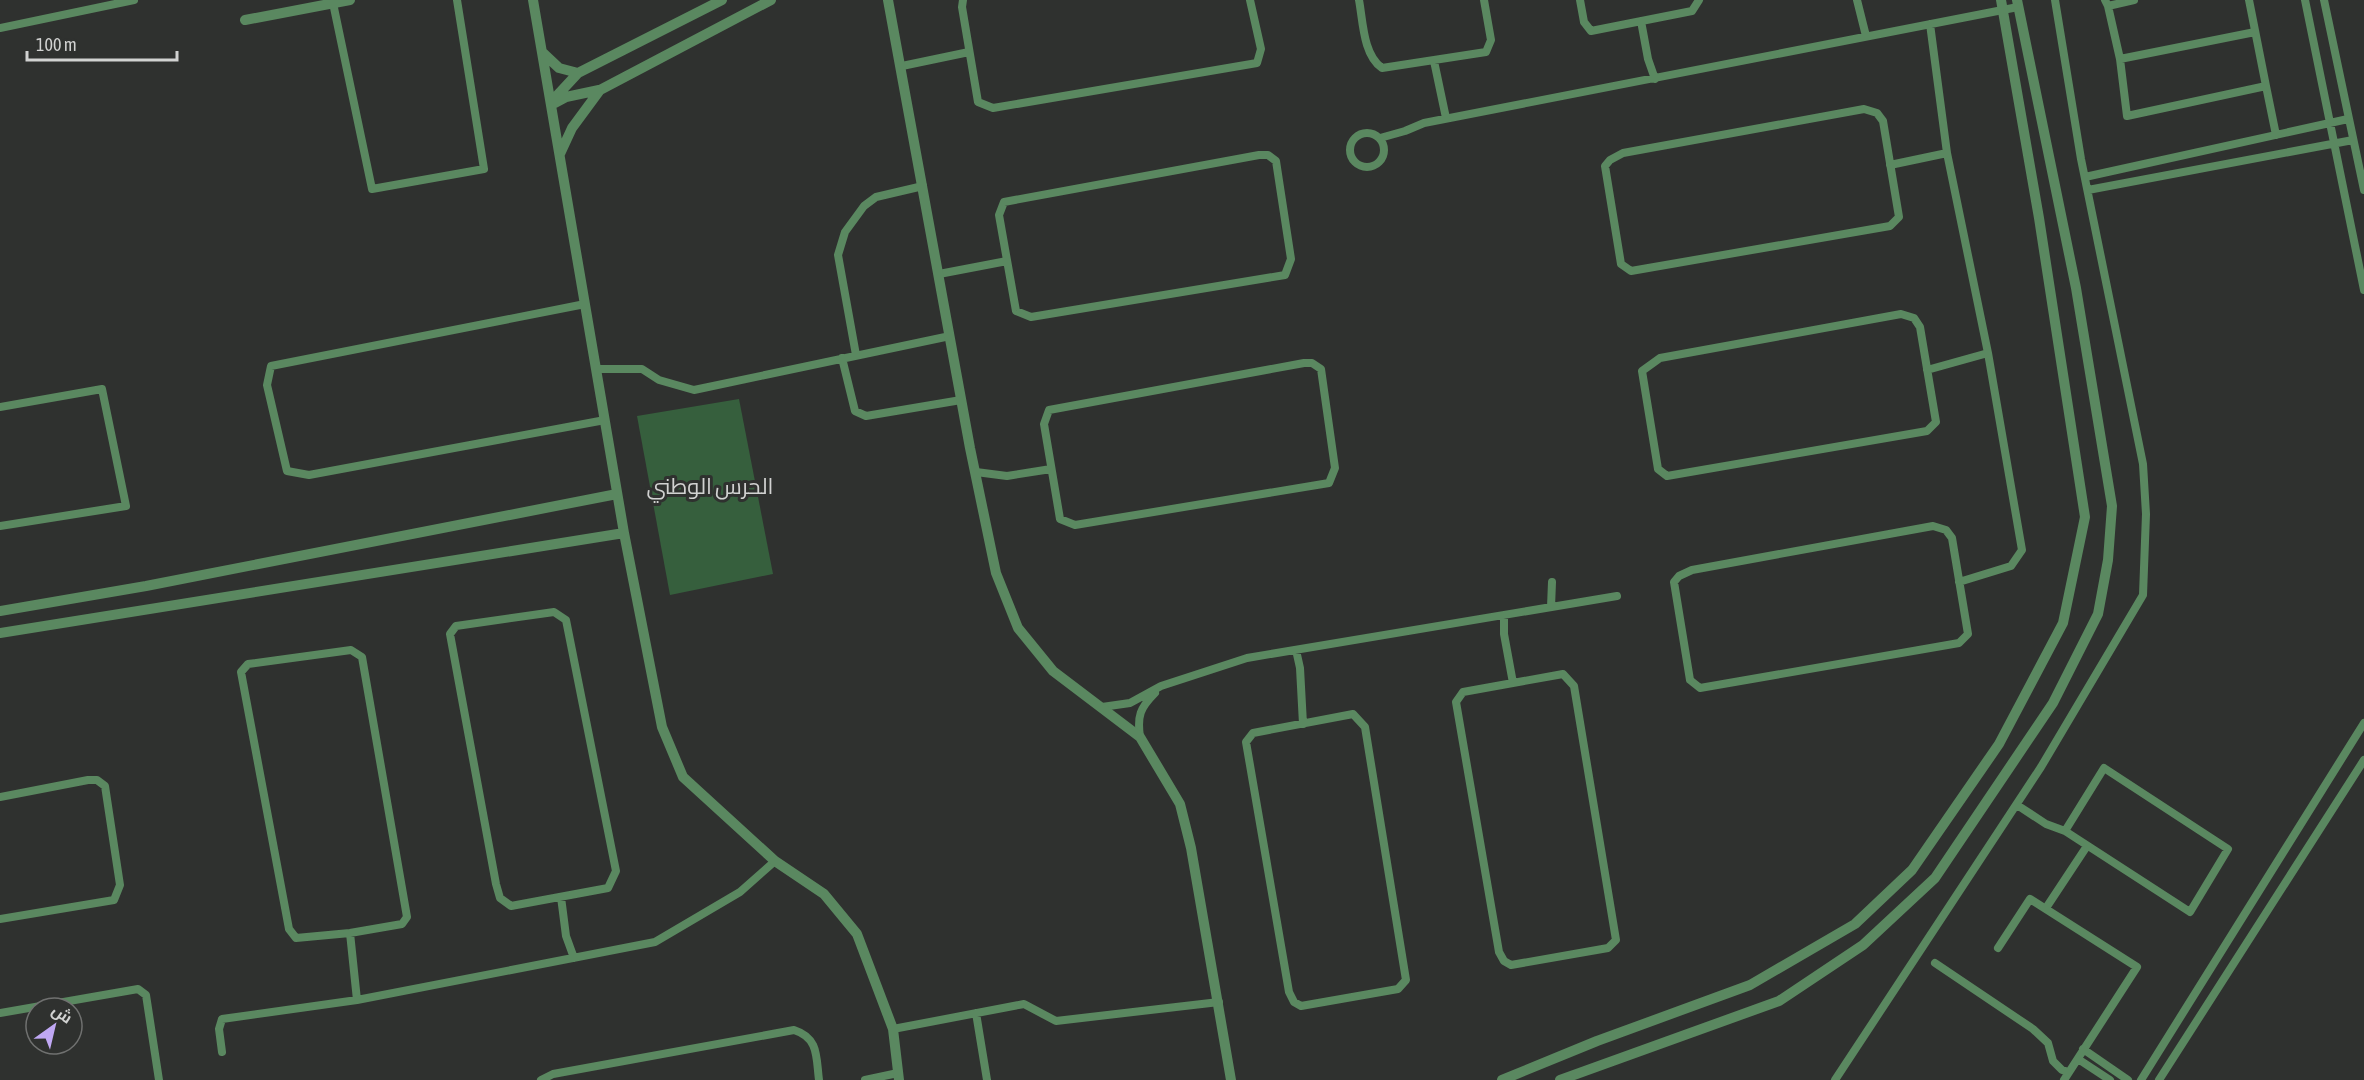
<svg xmlns="http://www.w3.org/2000/svg" width="2364" height="1080" font-family="'Asap Condensed',Cairo,sans-serif">
	<style>
		.green { fill: #365f3d }
		.lines { fill: none; stroke-linecap: round; stroke-linejoin: round }
		.minor { stroke: #5a8860; stroke-width: 8 }
		.tertiary { stroke: #5a8860; stroke-width: 10 }
		.labels { text-anchor: middle; dominant-baseline: central; stroke-width: 6; stroke-linejoin: round; paint-order: stroke }
		.neighbourhood-label { font-size: 22px; fill: #d1d2d1; stroke: #2f312f }
	</style>
	<rect width="100%" height="100%" fill="#2f312f"/>
	<!-- green -->
	<path class="green" d="M739,399l34,175 -103,21 -33,-179z"/>
	<g class="lines">
		<!-- minor -->
		<path class="minor" d="M963,0l-1,7 16,95 15,6 264,-45 4,-14 -11,-49
			M1359,0c4,21 4,55 23,68l104,-16 5,-12 -7,-40
			M1580,0l4,22 7,9 101,-20 7,-11
			M1857,0l9,36
			M2105,0l3,6 26,-6
			M2305,0l59,290
			M2324,0l40,190
			M333,3l39,186 112,-20 -27,-169
			M2108,6l12,53 7,57 139,-30 -17,-86
			M1641,21l7,38 7,20
			M1930,24l17,129 41,200 34,197 -11,16 -52,16
			M0,28l134,-28
			M2120,59l135,-27
			M1434,61l12,57
			M902,66l67,-14
			M2266,86l10,49
			M1864,109l13,4 6,8 16,96 -9,9 -259,45 -10,-7 -16,-98 5,-6 13,-7z
			M1350 150a17 17 0 1 1 34 0a17 17 0 1 1-34 0Z
			M1380,138l25,-7 19,-8 594,-116
			M1259,155h9l8,6 15,98 -6,16 -254,42 -15,-6 -17,-96 5,-13z
			M1890,165l57,-12
			M2085,177l263,-58
			M2088,190l265,-50
			M939,274l68,-13
			M585,304l-314,62 -4,19 20,86 22,4 296,-55
			M1901,314l13,4 6,9 16,95 -9,9 -260,45 -9,-7 -16,-98 18,-13z
			M856,355l-18,-100 7,-23 19,-26 12,-9 47,-11
			M842,358l13,53 11,5 95,-16
			M1304,363h8l9,6 14,99 -6,15 -254,42 -15,-6 -16,-95 5,-14z
			M596,369h46l17,11 35,10 256,-54
			M1927,370l61,-17
			M0,407l102,-18 24,117 -126,20
			M976,472l31,4 44,-7
			M1933,526l13,4 6,8 16,96 -9,9 -259,45 -10,-8 -16,-98 5,-6 13,-6z
			M1551,607l1,-25
			M554,612l12,8 50,251 -8,17 -97,18 -11,-8 -4,-14 -46,-250 6,-8z
			M1504,615v19l9,49
			M351,650l11,7 45,260 -5,7 -52,9 -54,5 -7,-9 -48,-257 7,-8z
			M1296,650l4,18 3,56
			M1563,674l11,12 42,254 -8,8 -97,17 -7,-4 -5,-9 -43,-250 7,-10z
			M1102,707l28,-4 31,-17 86,-28 370,-62
			M1353,714l12,13 41,253 -8,9 -97,17 -7,-4 -5,-10 -43,-250 7,-9z
			M1140,737c-3,-21 0,-29 15,-44
			M2104,768l124,81 -38,63 -125,-81z
			M0,797l88,-17h9l8,6 15,99 -6,15 -114,19
			M2017,805l29,19 19,7
			M561,897l5,39 8,22
			M2046,908l41,-62
			M350,933l7,67
			M1998,948l32,-49 107,68 -73,113
			M1935,963l98,66 15,14 5,18 9,9 7,2
			M0,1013l138,-24 8,6 13,85
			M976,1013l11,67
			M893,1029l131,-25 32,17 163,-19
			M2083,1049l45,31
			M222,1052l-3,-23 3,-10 135,-19 298,-58 85,-50 35,-31
			M2078,1059l32,21
			M541,1080l12,-6 241,-44c25,8 22,27 25,50
			M865,1080l33,-7
			M1835,1080l206,-313 102,-172 3,-81 -3,-50 -62,-305 -26,-159
			M2141,1080l223,-357
			M2159,1080l205,-320"/>
		<!-- tertiary -->
		<path class="tertiary" d="M533,0l91,533 38,194 21,50 92,84 49,33 33,40 36,95 6,51
			M888,0l82,448 26,125 22,55 35,43 87,66 40,67 11,44 40,232
			M245,20l105,-20
			M542,52l17,16 19,5 144,-73
			M552,101l26,-28
			M551,105l15,-8 33,-7
			M560,154l12,-26 28,-38 171,-90
			M0,611l146,-25 471,-92
			M0,633l624,-100
			M1502,1080l95,-39 153,-56 105,-61 57,-54 87,-126 64,-121 22,-106 -46,-299 -38,-218
			M1560,1080l219,-79 84,-56 72,-67 118,-175 45,-89 10,-54 4,-54 -36,-218 -59,-288"/>
	</g>
	<g class="labels">
		<!-- neighbourhood labels -->
		<g class="neighbourhood-label">
			<text x="710" y="486">الحرس الوطني</text>
		</g>
	</g>
	<!-- north arrow -->
	<g transform="translate(54 1026) rotate(34)"><circle r="28" fill="#2f312f" stroke="#707170" stroke-width="1.5"/>
	<path d="M0-4.5L10 22L0 15L-10 22Z" fill="#c0a8f4"/>
	<text y="-9" font-size="16" font-weight="bold" text-anchor="middle" fill="#d1d2d1">ش</text>
	</g>
	<!-- scale -->
	<path d="M27 51v9h150v-9" fill="none" stroke="#d1d2d1" stroke-width="3"/>
	<text x="36" y="51" font-size="18" fill="#d1d2d1" stroke="#2f312f" stroke-width="4.5" paint-order="stroke">100 m</text>
</svg>
